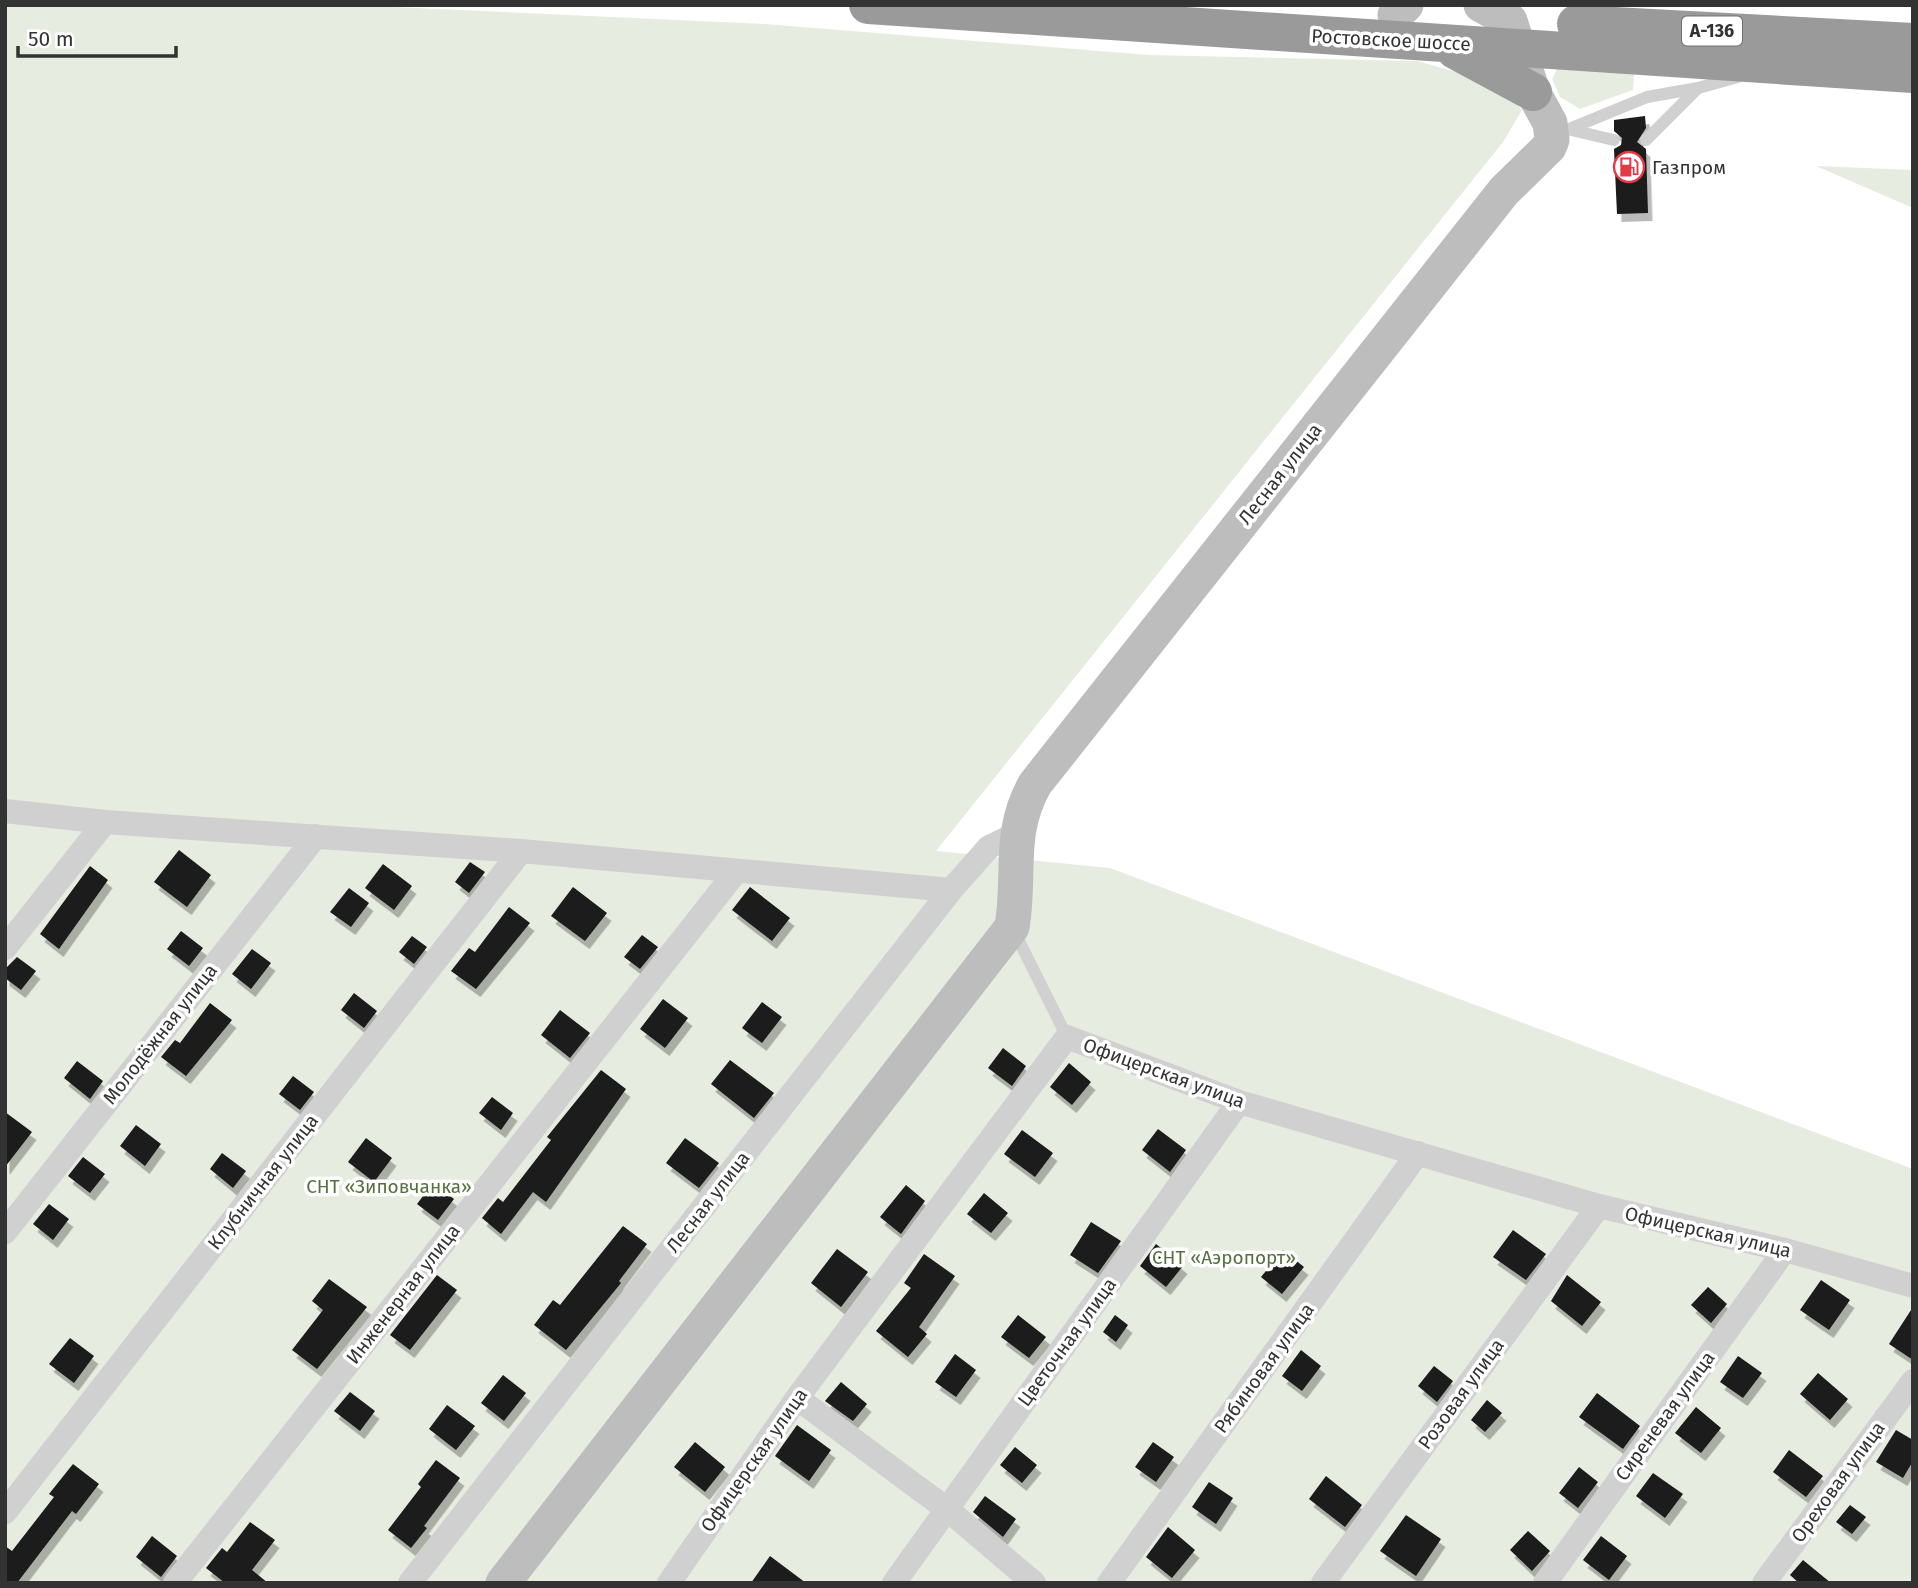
<svg xmlns="http://www.w3.org/2000/svg" width="1918" height="1588" font-family="'Fira Sans',sans-serif">
	<style>
		.green { fill: #e6ecdf }
		.building { fill: #1a1a1a; filter: url(#shadow) }
		.lines { fill: none; stroke-linecap: round; stroke-linejoin: round }
		.lane { stroke: #d0d0d0; stroke-width: 12 }
		.street { stroke: #d0d0d0; stroke-width: 24 }
		.secondary { stroke: #bdbdbd; stroke-width: 35 }
		.highway { stroke: #9a9a9a; stroke-width: 38 }
		.labels { text-anchor: middle; dominant-baseline: central; stroke-width: 7; stroke-linejoin: round; paint-order: stroke }
		.shield { fill: #fff; stroke: #707070; stroke-width: 2 }
		.shield-label { font-size: 18px; font-weight: bold; fill: #333 }
		.street-label { font-size: 19px; fill: #333; stroke: #fff }
		.poi-label { font-size: 19px; fill: #333; stroke: #fff; text-anchor: start }
		.park-label { font-size: 19px; fill: #56703f; stroke: #fff }
	</style>
	<defs>
		<filter id="shadow"><feDropShadow dx="4.5" dy="8" stdDeviation="0" flood-color="#0004"/></filter>
	</defs>
	<rect width="100%" height="100%" fill="#fff"/>
	<!-- green -->
	<path class="green" d="M5,5h344l416,19 384,31 268,6 82,23 23,26 -19,32 -567,709 174,17 803,301v414h-1908z
		M1560,64l74,9 -1,17 -53,19 -20,-12 -8,-18z
		M1816,166l97,4v38z"/>
	<!-- building -->
	<path class="building" d="M1645,116l1,12 -9,14 9,7 2,64 -31,1 -3,-65 7,-4 1,-7 -8,-7v-11z
		M179,850l32,25 -24,32 -33,-25z
		M470,862l15,10 -16,21 -14,-11z
		M383,864l29,22 -18,24 -29,-22z
		M90,866l18,14 -49,69 -19,-15z
		M573,887l34,26 -22,28 -34,-25z
		M750,887l40,31 -18,23 -40,-31z
		M349,888l20,15 -18,24 -21,-15z
		M509,907l21,16 -54,66 -25,-18 18,-23 6,4z
		M181,931l22,17 -14,18 -22,-17z
		M642,935l16,12 -18,22 -16,-12z
		M412,936l15,11 -13,17 -15,-12z
		M252,949l19,14 -20,26 -19,-15z
		M17,957l19,14 -15,19 -16,-12v-9z
		M354,993l23,18 -13,17 -23,-18z
		M663,999l25,19 -23,30 -25,-19z
		M762,1002l20,15 -20,26 -20,-15z
		M210,1003l22,17 -46,56 -25,-19 14,-17 5,3z
		M560,1010l30,23 -20,25 -29,-23z
		M1003,1048l23,18 -14,20 -24,-18z
		M730,1060l44,33 -20,25 -43,-34z
		M77,1061l26,20 -13,18 -26,-21z
		M1069,1063l22,19 -19,23 -22,-18z
		M601,1070l25,19 -80,113 -13,-10 -32,42 -19,-16 16,-20 5,4 48,-62 -4,-3z
		M293,1076l21,16 -14,18 -21,-16z
		M492,1097l21,16 -12,17 -22,-17z
		M5,1112l27,20 -27,35z
		M136,1125l25,19 -16,22 -25,-20z
		M1158,1129l28,21 -16,22 -28,-22z
		M1022,1130l31,23 -18,24 -31,-23z
		M366,1138l26,20 -18,24 -26,-20z
		M685,1138l34,25 -20,25 -33,-25z
		M222,1153l24,18 -13,17 -23,-19z
		M83,1157l22,17 -15,19 -22,-17z
		M433,1183l21,16 -16,21 -21,-16z
		M906,1185l19,16 -24,33 -21,-17z
		M984,1193l24,20 -17,20 -24,-19z
		M49,1204l20,15 -16,21 -20,-16z
		M1091,1222l30,19 -23,32 -28,-18z
		M623,1226l24,18 -28,37 2,2 -55,67 -32,-25 19,-25 7,5z
		M1513,1230l33,24 -20,26 -33,-23z
		M1156,1244l27,22 -17,21 -26,-21z
		M837,1249l31,23 -27,35 -30,-24z
		M1283,1250l21,17 -22,27 -21,-17z
		M924,1254l31,22 -36,51 8,7 -19,23 -32,-26 35,-43 -7,-5z
		M437,1275l20,15 -47,60 -20,-15z
		M1567,1275l34,27 -19,24 -31,-25z
		M329,1279l38,28 -50,62 -25,-19 31,-40 -11,-9z
		M1821,1280l29,20 -21,30 -29,-20z
		M1708,1287l19,17 -16,19 -20,-18z
		M1913,1307v53l-24,-16z
		M1018,1315l28,22 -17,21 -28,-21z
		M1115,1315l13,10 -12,17 -13,-10z
		M70,1338l24,18 -20,27 -25,-19z
		M1301,1350l20,16 -19,25 -20,-15z
		M955,1354l21,16 -20,27 -21,-15z
		M1738,1356l24,17 -19,25 -23,-16z
		M1434,1366l19,15 -16,21 -19,-16z
		M1818,1373l30,26 -18,21 -30,-26z
		M503,1375l23,18 -22,28 -23,-18z
		M841,1382l26,22 -14,17 -28,-20z
		M350,1392l25,19 -15,20 -26,-20z
		M1597,1393l43,33 -17,23 -44,-32z
		M1487,1400l15,13 -17,19 -14,-12z
		M447,1405l28,21 -19,24 -27,-21z
		M1696,1407l25,21 -20,25 -26,-20z
		M797,1425l34,25 -22,31 -34,-25z
		M1896,1430l17,10v21l-10,17 -27,-16z
		M695,1442l30,25 -20,25 -31,-25z
		M1153,1442l21,15 -18,25 -21,-15z
		M1015,1447l22,18 -15,18 -22,-18z
		M1789,1450l34,26 -17,21 -33,-25z
		M436,1460l24,18 -36,48 3,2 -16,20 -23,-18 33,-43 -3,-3z
		M73,1464l26,20 -23,30 -4,-3 -55,72h-12v-37l7,5 42,-54 -5,-3z
		M1579,1467l19,15 -20,26 -19,-15z
		M1653,1473l30,21 -18,24 -29,-22z
		M1326,1476l36,29 -17,22 -36,-28z
		M1209,1482l24,16 -17,26 -24,-17z
		M985,1496l31,23 -13,18 -30,-25z
		M1850,1505l16,12 -14,17 -16,-12z
		M1406,1515l35,24 -25,37 -36,-25z
		M250,1522l25,18 -23,30 16,13h-43l-19,-15 16,-20 5,4z
		M1168,1527l27,23 -23,28 -26,-21z
		M1528,1531l22,20 -18,20 -22,-21z
		M152,1536l25,20 -16,21 -25,-20z
		M1601,1536l26,20 -18,24 -26,-20z
		M770,1556l36,27h-55z
		M1803,1560l28,23h-32l-9,-8z"/>
	<g class="lines">
		<!-- lane -->
		<path class="lane" d="M1567,129l47,11
			M1569,129l78,-32 51,-9
			M1646,140l52,-52 40,-11
			M1014,931l53,106"/>
		<!-- street -->
		<path class="street" d="M5,811l100,11 416,29 430,39
			M5,948l100,-126
			M5,1232l311,-396
			M797,1398l151,112 86,73
			M5,1512l516,-661
			M175,1583l560,-710
			M410,1583l541,-693 38,-43 27,-13
			M669,1583l128,-185 270,-361 172,65 360,104 186,44 128,36
			M894,1583l345,-481
			M1109,1583l309,-430
			M1323,1583l276,-377
			M1545,1583l240,-333
			M1764,1583l149,-202"/>
		<!-- secondary -->
		<path class="secondary" d="M1395,15l11,-10
			M503,1583l509,-656c9,-54 -5,-93 23,-143l469,-593 45,-44 3,-7 -2,-17 -17,-31 -23,-71 -29,-16"/>
		<!-- highway -->
		<path class="highway" d="M868,5l1045,69
			M1576,24l337,18
			M1455,50l78,42"/>
	</g>
	<!-- icons -->
	<defs>
		<g id="fuel-ring" transform="scale(1.575)"><circle r="9.5" fill="#fff" stroke="#e63946" stroke-width="1.5"/><path d="M-5.5-6h7V0h2V4h1.3V-2.5L3-4.5l.8-.8L6-3V5H2.5V1h-1V6h-7ZM-4.2-4.7v3.2H.2V-4.7Z" fill="#e63946"/></g>
	</defs>
	<g fill-rule="evenodd">
		<use href="#fuel-ring" x="1629" y="167"/>
	</g>
	<g class="labels">
		<!-- shield labels -->
		<rect class="shield" x="1682" y="16.5" width="60" height="29" rx="5"/>
		<g class="shield-label">
			<text x="1712" y="31">А-136</text>
		</g>
		<!-- street labels -->
		<g class="street-label">
			<text transform="translate(1391 40) rotate(3)">Ростовское шоссе</text>
			<text transform="translate(1280 474) rotate(-52)">Лесная улица</text>
			<text transform="translate(160 1034) rotate(-52)">Молодёжная улица</text>
			<text transform="translate(1164 1073) rotate(20)">Офицерская улица</text>
			<text transform="translate(263 1182) rotate(-52)">Клубничная улица</text>
			<text transform="translate(708 1202) rotate(-52)">Лесная улица</text>
			<text transform="translate(1708 1232) rotate(13)">Офицерская улица</text>
			<text transform="translate(403 1294) rotate(-52)">Инженерная улица</text>
			<text transform="translate(1067 1342) rotate(-54)">Цветочная улица</text>
			<text transform="translate(1264 1368) rotate(-54)">Рябиновая улица</text>
			<text transform="translate(1461 1394) rotate(-54)">Розовая улица</text>
			<text transform="translate(1665 1416) rotate(-54)">Сиреневая улица</text>
			<text transform="translate(754 1460) rotate(-55)">Офицерская улица</text>
			<text transform="translate(1838 1482) rotate(-54)">Ореховая улица</text>
		</g>
		<!-- poi labels -->
		<g class="poi-label">
			<text x="1652" y="167">Газпром</text>
		</g>
		<!-- park labels -->
		<g class="park-label">
			<text x="389" y="1186">СНТ «Зиповчанка»</text>
			<text x="1224" y="1257">СНТ «Аэропорт»</text>
		</g>
	</g>
	<!-- border -->
	<rect width="1918" height="1588" fill="none" stroke="#333333" stroke-width="14"/>
	<!-- scale -->
	<path d="M18 46v10h158v-10" fill="none" stroke="#333333" stroke-width="3.5"/>
	<text x="28" y="46" font-size="21" fill="#333333" stroke="#ffffff" stroke-width="5" paint-order="stroke">50 m</text>
</svg>
